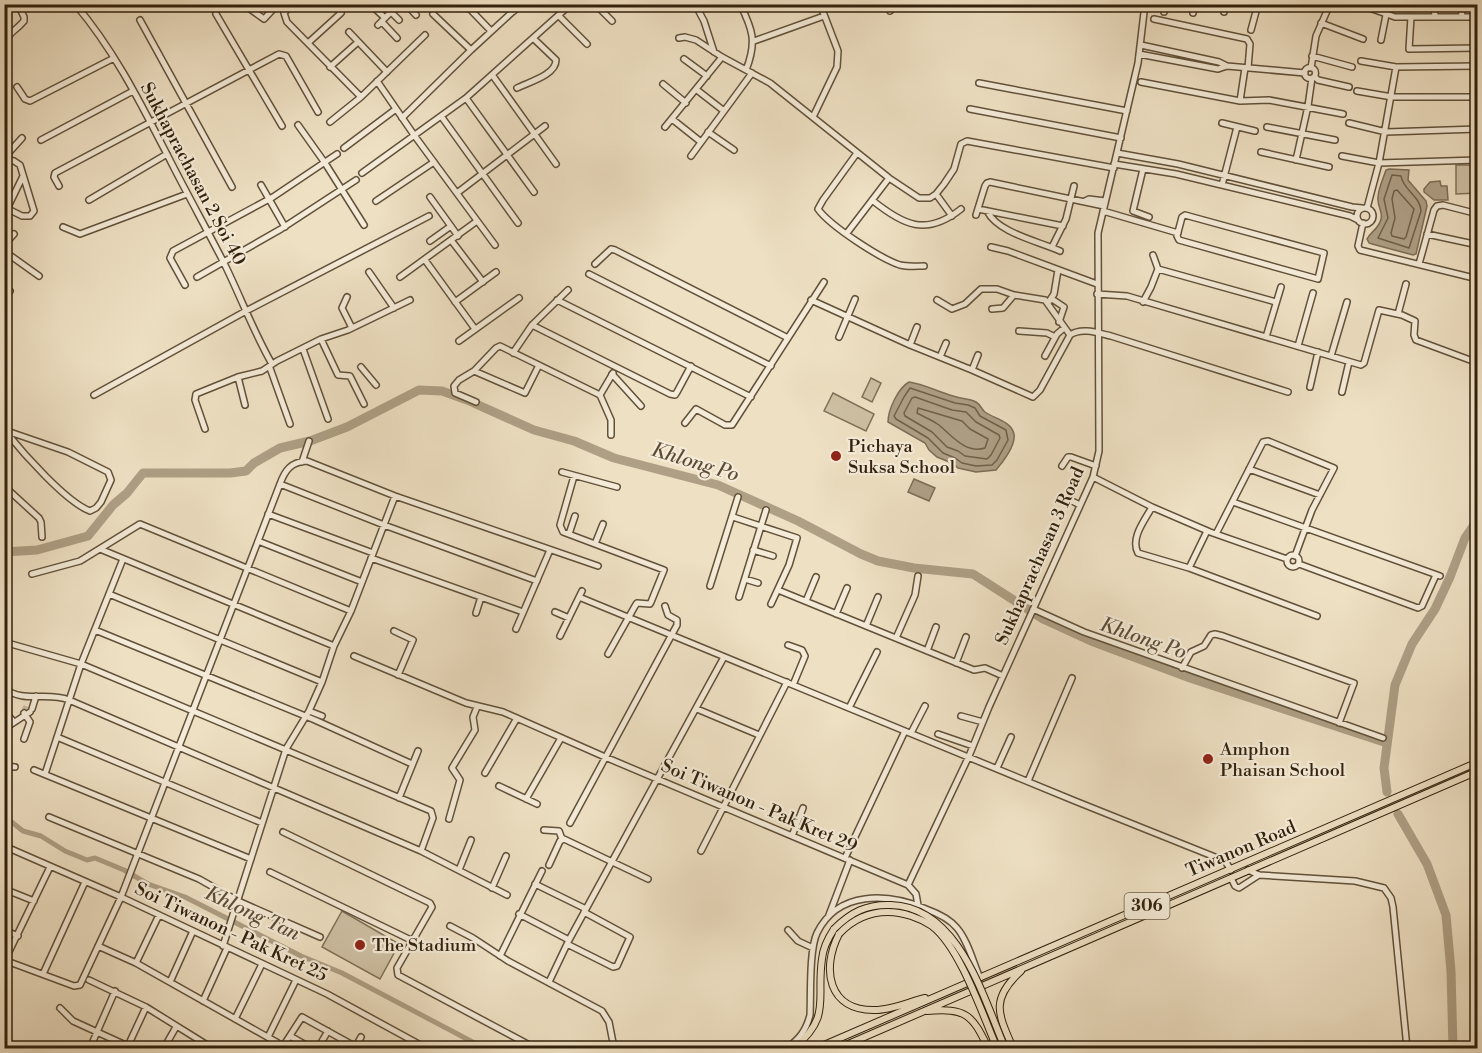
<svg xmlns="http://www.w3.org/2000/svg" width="1482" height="1053" font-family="'Libre Bodoni',serif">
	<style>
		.green { fill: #cec0a4; stroke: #807058; stroke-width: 1.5 }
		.water { fill: #ae9f85; stroke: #7c6d55; stroke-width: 1.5 }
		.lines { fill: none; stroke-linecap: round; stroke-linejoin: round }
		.shore { stroke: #706049; stroke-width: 1.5 }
		.canal { stroke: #ae9f85; stroke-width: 5 }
		.river { stroke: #ae9f85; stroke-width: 9 }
		.minor-tunnel { stroke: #c8ba9f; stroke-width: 5; stroke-dasharray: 5 2.5; stroke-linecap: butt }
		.minor-casing { stroke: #61513a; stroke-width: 8 }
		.major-casing { stroke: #32210d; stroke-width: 8 }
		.minor { stroke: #f4ebd8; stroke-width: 5 }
		.major { stroke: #eee0c3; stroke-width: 6 }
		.major-bridge-casing { stroke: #32210d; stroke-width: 8; stroke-linecap: butt }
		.major-bridge { stroke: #eee0c3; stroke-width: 6 }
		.poi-dot { fill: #8f2418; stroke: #f4ebd8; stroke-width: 2 }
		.labels { text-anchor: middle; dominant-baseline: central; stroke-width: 4.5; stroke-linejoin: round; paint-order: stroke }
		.shield { fill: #f4ebd8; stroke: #6c5e4a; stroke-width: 1.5 }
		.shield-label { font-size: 16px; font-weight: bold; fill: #32210d }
		.street-label { font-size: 18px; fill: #32210d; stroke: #f4ebd8 }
		.poi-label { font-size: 18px; fill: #32210d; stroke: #f4ebd8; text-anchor: start }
		.water-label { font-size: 20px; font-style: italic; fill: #5d4d37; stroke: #f4ebd8 }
	</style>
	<rect width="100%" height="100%" fill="#eee0c3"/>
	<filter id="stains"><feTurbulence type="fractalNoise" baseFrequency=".00333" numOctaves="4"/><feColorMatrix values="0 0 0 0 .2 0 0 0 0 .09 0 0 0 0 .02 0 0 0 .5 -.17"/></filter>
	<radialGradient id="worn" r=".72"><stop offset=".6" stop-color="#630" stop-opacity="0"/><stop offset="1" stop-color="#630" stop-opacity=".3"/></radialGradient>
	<!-- green -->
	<path class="green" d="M1456,165h21v28l-21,1z
		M871,378l10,5 -9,19 -10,-5z
		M833,393l41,21 -8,17 -42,-20z
		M342,911l57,33 -19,35 -58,-32z"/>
	<!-- water -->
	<path class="water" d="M1389,169l20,1 -1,10 18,21 1,5 -11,48 -3,1 -41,-11 -3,-1 -2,-4c4,-8 12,-10 14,-20 2,-7 -3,-12 -3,-19 -1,-9 5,-21 8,-30z
		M1440,181l1,5h6l1,14h-14l-10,-8v-3l6,-7z
		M909,382c15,2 29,10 44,14 8,3 16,2 23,6 5,3 5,7 9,10 10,7 26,9 29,22 2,11 -11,28 -18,36l-20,2 -18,-4 -6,-5 -15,-6 -8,-7 -4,-7 -37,-21c0,-12 10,-34 21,-40z
		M914,479l21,9 -6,13 -21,-9z"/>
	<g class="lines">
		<!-- shore -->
		<path class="shore" d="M1392,175l9,1c2,14 20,21 20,35l-12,37 -31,-10 10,-20 -4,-19z
			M1397,190l17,19 -8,28 -2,2 -12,-3 -1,-3 4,-15 -3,-19 2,-8z
			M910,388l45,15 13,2 7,3 5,8 26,14 2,10 -11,20 -5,5 -16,1 -14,-3 -7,-5 -12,-5 -15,-15 -32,-19 -2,-3 10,-19z
			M915,397l37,13 14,2 10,10 23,13 1,3 -9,17 -4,4 -22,-3 -7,-5 -11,-4 -15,-15 -27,-16 -1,-3 8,-15z
			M918,408l44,13 8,8 18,10 -3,9c-19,6 -33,-12 -46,-23 -7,-5 -15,-8 -22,-12z"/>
		<!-- canal -->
		<path class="canal" d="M4,816l19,15 18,5 24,15 22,9 8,-2 29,12 24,14 37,13 116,59 41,17 142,75"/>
		<!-- river -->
		<path class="river" d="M4,552l33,-2 51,-14 25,-31 14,-12 16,-20h87l16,-2 8,-8 26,-15 30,-7 37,-14 72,-37 23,1 25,9 67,30 40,11 40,17 104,27 80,36 63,33 17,7 36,7 59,6 70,45 48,22 99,37 197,65
			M1387,792l-3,-24 11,-83 17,-41 23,-35 15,-32 15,-39 13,-19
			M1398,814l29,50 19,51 5,56 2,77"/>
		<!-- minor-tunnel -->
		<path class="minor-tunnel" d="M24,710l2,-4"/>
		<!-- minor casing -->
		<g class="minor-casing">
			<path id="minor" d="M75,4c42,49 70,108 99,164 16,31 33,62 49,93 17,34 30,70 49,103
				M243,4l21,15 14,-15
				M292,4l-8,9 3,9 74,75
				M370,4l15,14 -7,7
				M406,4l10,11
				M465,4l26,27
				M507,4l7,7
				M595,4l17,17
				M695,4l9,17 10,31
				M740,4c13,26 17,38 6,66
				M888,4l2,7
				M1358,4l37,13h83
				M1434,4l1,13
				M1461,4l1,13
				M391,12l8,8
				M1164,12v-8
				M1224,12l1,-8
				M1193,13l1,-9
				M216,14l66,112
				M433,14l38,36
				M559,16l28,28
				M1411,17l-2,32 69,-1
				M385,18l14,-14
				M1154,19l93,20 3,5 -2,24
				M140,20l92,167
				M382,22l15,16
				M1321,23l42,16
				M1251,30l7,-26
				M349,32l38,40
				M679,38l6,-1 11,3 26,17 48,26 119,95 30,20h11l6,-4 8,-10 10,-15 7,-25 6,-3 147,27
				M1381,40l5,-25
				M754,41l70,-25
				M308,43l33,-30
				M1141,45l78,17 8,4 78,7
				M1139,54l79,15 9,-3
				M5,56c1,-26 5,-19 19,-35v-4l-6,-13
				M1312,56l40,11
				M684,59l23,17
				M1361,61l35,6 82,-1
				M330,67l28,-25
				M1304.5 73a5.5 5.5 0 1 1 11 0a5.5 5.5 0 1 1-11 0Z
				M1311,68l5,-32 14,-32
				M493,76l63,88
				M1315,77l3,3 31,7
				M377,81l37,54 81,110
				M1141,82l99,19 29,-1 74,14
				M979,83l148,28
				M663,84l23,19
				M17,87l8,12 5,2 84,-43
				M517,88c12,-6 39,-13 39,-28l-22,-21
				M697,90l27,21
				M1357,91l35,6h86
				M466,98l68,94
				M1240,101l5,-33
				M970,109l151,29
				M441,116l77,107
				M813,117l24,-50 1,-16 -18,-47
				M402,118l69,-68 50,-46
				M672,119l29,23
				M330,122l31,-25 64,-62
				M4,123l4,-5
				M1222,123l33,8
				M1349,123l37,9 92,-3
				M298,125l27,38 39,62
				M665,127l57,-70
				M1267,127l68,13
				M708,132l26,18
				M41,140l92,-49
				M344,148l52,-39
				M1261,152l68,15
				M857,153l-34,47 -5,9c12,17 63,50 82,56 8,2 16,1 24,1
				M1117,153l61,11 174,43 10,1
				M691,156l61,-83
				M1342,156l37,7 99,-3
				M4,158l18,-20
				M4,159l10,2 6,4 14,46 -4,5h-8l-18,-9
				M1296,160l12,-54 4,-28
				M1114,164l62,10 174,42 8,4
				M1143,169l-10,42 16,6
				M362,173l104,-75 105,-94
				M261,185l24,42
				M1222,185l15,-58
				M59,186l-5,-9 1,-4 224,-119 7,2 32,56
				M457,193l88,-67
				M936,194l16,22
				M430,197l28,39
				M89,200l78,-46
				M872,200c31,25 54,37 89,9
				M376,201l58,-39
				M1085,201l4,-2 16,2
				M1367,208l12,-45 17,-96
				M1357 216a8 8 0 1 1 16 0a8 8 0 1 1-16 0Z
				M7,209l16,-33
				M978,209l85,17
				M987,211c11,22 51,30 73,40
				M1103,211l75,22
				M976,215l9,-29 2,-3 3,-1 114,24
				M1185,215l139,38 -6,26 -139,-39 -2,-4 5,-19z
				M1363,223l-5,23 2,4 118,29
				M63,227l17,7 107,-40
				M847,233l42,-55
				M1427,234l51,11
				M451,240l32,42
				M430,241l21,-15
				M4,245l10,-11
				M991,247l17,4 89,33
				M1052,247l14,-28 8,-33
				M4,251l35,25
				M425,260l50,69
				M595,264l16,-15 4,1 173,88
				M1419,264l15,-54 3,-4 6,-1 35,9
				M1158,269l118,33
				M369,272l25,36
				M589,274l182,92
				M197,277l84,-48 75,-49
				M400,277l77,-56
				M185,285l-15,-27 3,-7 100,-54 64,-43
				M4,287l6,4
				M1097,294l30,2 234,69 3,-2 15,-53 23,5 13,6 -1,14 2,5 54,20
				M347,297l-5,11 10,20
				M1052,299l12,8 -5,15
				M557,300l194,97
				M811,300l99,45 62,25 61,27 7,-7 30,-55c12,-8 28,-2 41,1l177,56
				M937,300l15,9 13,-5 16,-15h16l17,6
				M455,302l41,-30
				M1143,302l8,-15 7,-18 -5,-14
				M1048,303l6,-9 4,-24
				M992,309l11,-1 11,-13 31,5 25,35
				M1398,314l8,-30
				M532,325l138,69 5,1 2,-3 14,-26
				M1019,331l28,2 8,4
				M839,337l16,-38
				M1266,337l15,-50
				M321,339l17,36 12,1 14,28
				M459,341l60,-43
				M910,345l7,-18
				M1298,346l15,-53
				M303,349l25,70
				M513,353l19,-28 36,-35
				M1045,356l12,-22 7,-6
				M1331,356l16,-54
				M940,357l6,-14
				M361,367l15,18
				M270,368l20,56
				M972,370l6,-15
				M474,371l51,22 14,-28
				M612,374l29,32
				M238,377l7,28
				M1310,387l8,-35
				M1342,392l7,-30
				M94,395l152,-84 183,-95
				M600,395l13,-22
				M476,402l-21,-9 -1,-7 5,-6 15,-9 22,-23 4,-2 100,49 11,25v15
				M685,423l11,-14 29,16h7l92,-143
				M205,429l-10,-29 1,-6 42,-17 24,-6 15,-10 44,-22 27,-9 62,-30
				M4,430l64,22 40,20 3,8 -10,22 -5,6 -6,3c-24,-9 -67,-58 -84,-79
				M302,462l7,-21
				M1062,466l6,-9h3l25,9
				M1249,469l71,26
				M562,472l55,15
				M574,476l-14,49 3,7 101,38 -13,32 -1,2 -13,-1 -2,3 -27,48
				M1093,477l59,30 58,25 77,27
				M280,484l104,41 153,56
				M4,486l35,32 2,4 1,15
				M1068,499l12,6
				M1233,502l207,74
				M1152,507c-7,13 -22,31 -14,46l51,15 18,-37
				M268,514l105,39
				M733,517l64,21 -8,27 -18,39
				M569,534l6,-18
				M1216,534l47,-92 5,-1 66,27 -22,42 -17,46
				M258,541l104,41
				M595,544l8,-20
				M100,549l234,97
				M753,550l20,6
				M1287 561a6 6 0 1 1 12 0a6 6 0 1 1-12 0Z
				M371,558l152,54
				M1299,564l119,44 4,-2 14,-31
				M1189,568l128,48
				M32,574l48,-13 60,-37 211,87
				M745,579l13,4
				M710,586l28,-89
				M778,590l196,80 11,-2 18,8
				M109,594l213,88
				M579,597l496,204 150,60 6,9
				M739,597l27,-87
				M806,601l10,-24
				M1033,609l51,23 299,106
				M555,612l14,6
				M476,613l5,-16
				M836,614l11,-26
				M866,626l12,-29
				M516,629l34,-79
				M95,630l220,90 97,44
				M394,631l19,9 -15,35
				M560,636l22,-45
				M896,638l19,-43 3,-19
				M4,642l77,22 350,147 2,7 -12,33
				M788,645l14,5 3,6 -12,29
				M927,651l9,-24
				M354,656l112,47 37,9 102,45 303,128 8,9 2,11
				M956,663l10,-26
				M1182,668l9,-16 13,-6 7,-11 4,-1 8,2 131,47 -15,40
				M4,688c20,16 42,3 65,12l352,151 86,44
				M849,708l28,-56
				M32,709l4,-13
				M697,709l62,26
				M4,711l10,11
				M309,711l13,5
				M24,713l6,9 -6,17
				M961,716l22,6
				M4,729l26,-17
				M911,733l14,-27
				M938,734l35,12
				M57,737l205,86
				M4,766l11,1
				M997,768l14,-31
				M34,770l217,89
				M485,773l32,-55
				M45,774l36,-110 42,-105
				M1028,781l44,-103
				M499,786l38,18
				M399,798l19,-47
				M526,799l35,-61
				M49,817l150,62 39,22 82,36
				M449,819l11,-39 -8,-12 23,-38 -2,-13 4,-10
				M570,823l107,-198v-5l-9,-5 -3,-9
				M544,830l15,1 3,8
				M283,832l147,71 2,4 -35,61 1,7 137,73
				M792,836l11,-28
				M4,846l117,51 206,97 99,54
				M701,851l86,-169
				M845,858l60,-127
				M549,865l11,-24 4,-2 84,40
				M459,870l12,-30
				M1248,870l11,5 96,6 29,7 7,10 2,9 14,141
				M270,872l143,69
				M1231,878l4,8 4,2 20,-13
				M535,884l51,25
				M908,885l61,-129 20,-49 104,-230 6,-26 -1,-218 40,-170 7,-59
				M492,888l14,-32
				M4,889l30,12
				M519,914l50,26
				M829,915l21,-55
				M450,926l23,12 35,23 94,50 7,11 5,26
				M4,930l14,6
				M788,930l10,11 15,7
				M567,944l46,23 4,-1 13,-29 -46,-25
				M98,946l38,17 142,80
				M223,946l63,-197 23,-38 13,-29 12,-36 17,-35 44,-115
				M500,956l42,-85
				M4,960l70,26 6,-1 41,-88 159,-413c5,-14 11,-22 27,-23l88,35 203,70
				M5,960l45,-93
				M136,963l23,-48
				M43,974l42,-92
				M89,980l57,27 66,41
				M170,982l23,-51
				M549,982l20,-42 155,-283
				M203,1001l24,-53
				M60,1008l13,13 59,27
				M235,1019l27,-55
				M290,1036l21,12
				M268,1037l28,-57
				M90,1048l25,-57
				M127,1048l19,-41
				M164,1048l12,-21
				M282,1048l20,-31 56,31
				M318,1048l10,-17
				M355,1048l6,-11
				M787,1048c12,-9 19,-17 23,-33 1,-20 -1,-65 7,-82 21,-43 71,-40 109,-24 11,4 23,9 31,19 11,13 16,34 23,50"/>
		</g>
		<!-- major casing -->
		<g class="major-casing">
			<path id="major" d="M839,934c-18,35 -11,77 36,76 16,0 34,-8 50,-12
				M927,1011c39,-3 45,3 61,37
				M794,1048c38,-32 22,-48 28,-89 1,-11 6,-21 12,-30
				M817,1048l661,-286
				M839,1048l639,-277
				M1013,1048c-15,-34 -23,-49 8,-77"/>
		</g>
		<!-- minor -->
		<use href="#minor" class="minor"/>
		<!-- major -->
		<use href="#major" class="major"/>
		<!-- major-bridge casing -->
		<g class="major-bridge-casing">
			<path id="major-bridge" d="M834,929c17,-17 33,-25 57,-24 68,2 92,92 114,143
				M839,934c14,-15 29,-22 49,-22 15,0 32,6 44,14 28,21 51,90 65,122"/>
		</g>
		<!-- major-bridge -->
		<use href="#major-bridge" class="major-bridge"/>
	</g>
	<!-- markers -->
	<g class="poi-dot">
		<circle cx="836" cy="456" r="6"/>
		<circle cx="1208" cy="759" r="6"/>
		<circle cx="360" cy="945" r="6"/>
	</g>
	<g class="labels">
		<!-- shield labels -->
		<rect class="shield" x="1124.5" y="893" width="45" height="26" rx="4.5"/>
		<g class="shield-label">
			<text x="1147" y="906">306</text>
		</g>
		<!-- street labels -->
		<g class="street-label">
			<text transform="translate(193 174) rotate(62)">Sukhaprachasan 2 Soi 40</text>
			<text transform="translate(1040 556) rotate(-66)">Sukhaprachasan 3 Road</text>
			<text transform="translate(759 806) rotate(23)">Soi Tiwanon - Pak Kret 29</text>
			<text transform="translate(1241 849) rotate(-23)">Tiwanon Road</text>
			<text transform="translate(231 932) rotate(25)">Soi Tiwanon - Pak Kret 25</text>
		</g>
		<!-- poi labels -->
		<g class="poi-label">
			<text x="848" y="446">Pichaya<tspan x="848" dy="21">Suksa School</tspan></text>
			<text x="1220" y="749">Amphon<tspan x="1220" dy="21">Phaisan School</tspan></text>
			<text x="372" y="945">The Stadium</text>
		</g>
		<!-- water labels -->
		<g class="water-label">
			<text transform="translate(695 463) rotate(17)">Khlong Po</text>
			<text transform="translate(1143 639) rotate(19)">Khlong Po</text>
			<text transform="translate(252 914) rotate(25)">Khlong Tan</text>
		</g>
	</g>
	<!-- margin -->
	<rect width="1482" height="1053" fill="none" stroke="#eee0c3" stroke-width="24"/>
	<rect x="6" y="6" width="1470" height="1041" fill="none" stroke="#32210d" stroke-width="3"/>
	<rect x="12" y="12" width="1458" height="1029" fill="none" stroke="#32210d" stroke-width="1.5"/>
	<rect width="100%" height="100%" filter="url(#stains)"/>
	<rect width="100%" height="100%" fill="url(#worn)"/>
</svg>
